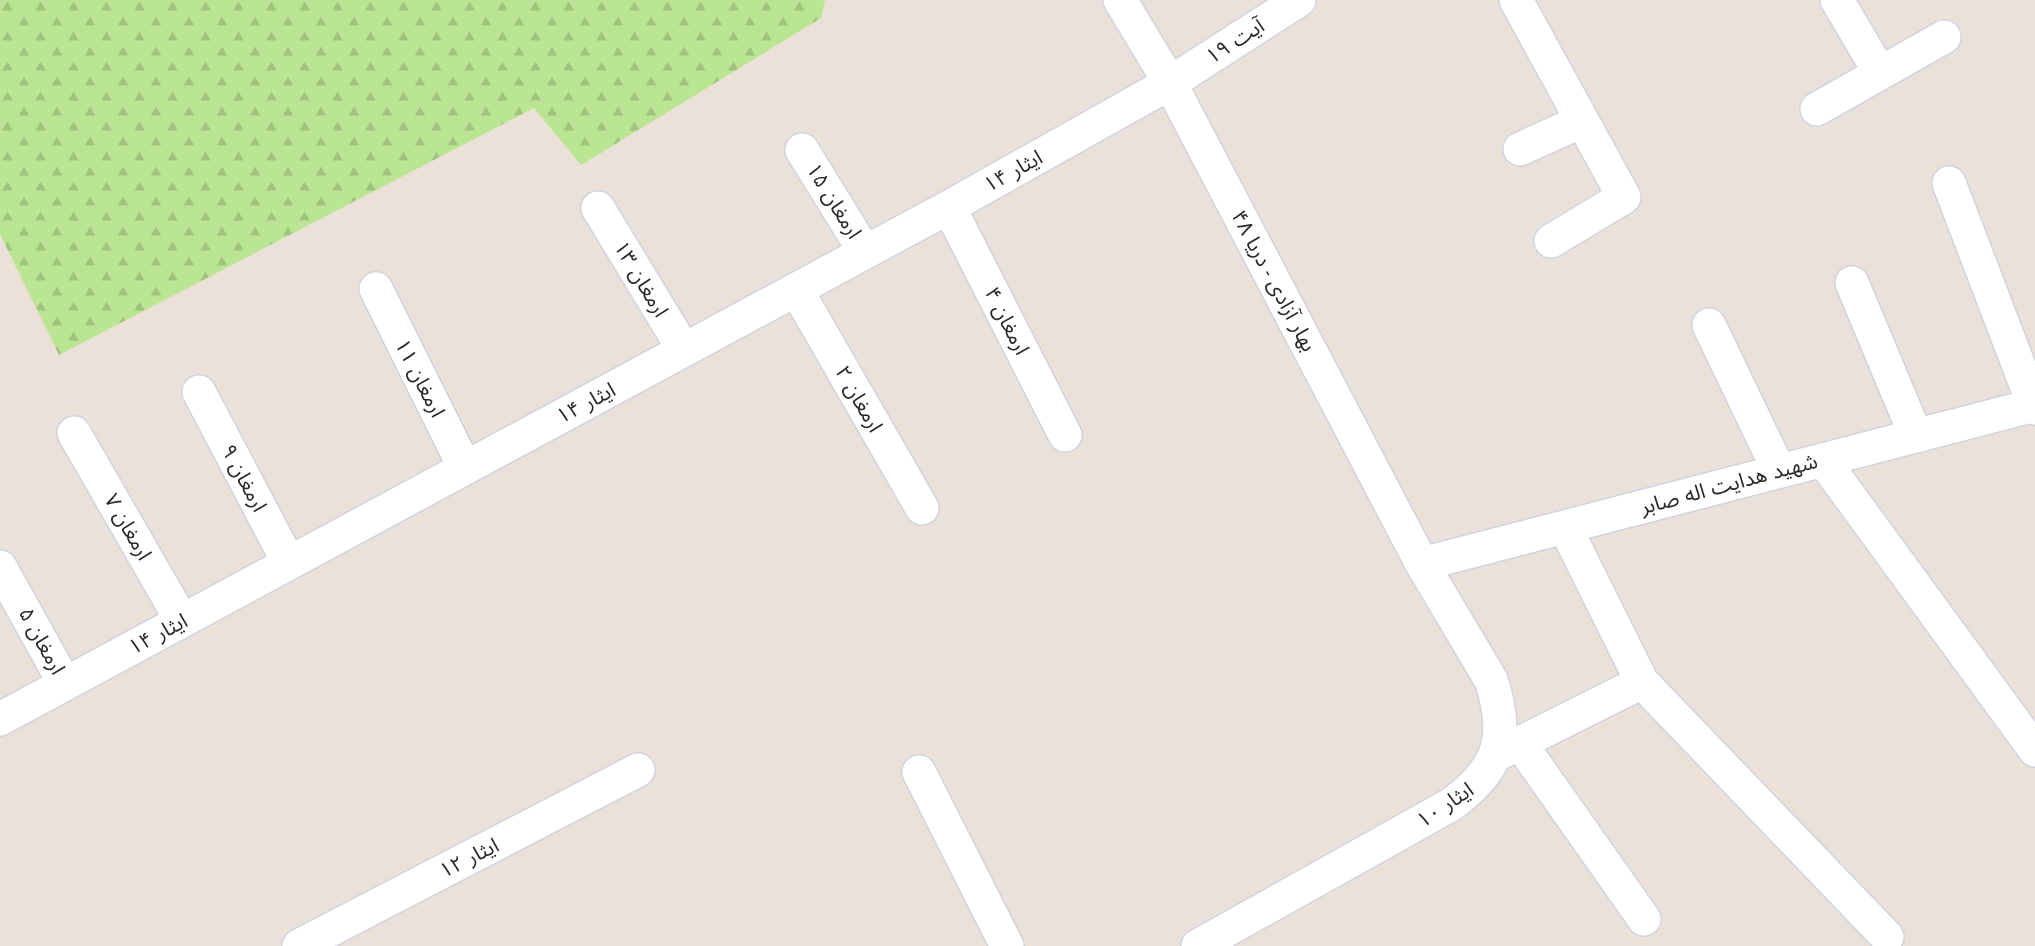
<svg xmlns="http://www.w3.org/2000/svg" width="2035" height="946" font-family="Jost,'Noto Sans Arabic',sans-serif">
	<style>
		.forest { fill: url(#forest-firs) }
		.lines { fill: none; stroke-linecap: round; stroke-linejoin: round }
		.minor-casing { stroke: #ced4e2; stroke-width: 36 }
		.minor { stroke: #fff; stroke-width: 33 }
		.labels { text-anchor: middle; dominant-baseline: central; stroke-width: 4.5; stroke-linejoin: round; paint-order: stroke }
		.street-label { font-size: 21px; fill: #282828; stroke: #fff }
	</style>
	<defs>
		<pattern id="forest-firs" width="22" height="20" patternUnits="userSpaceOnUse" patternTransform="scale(1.5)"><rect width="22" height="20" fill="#bae592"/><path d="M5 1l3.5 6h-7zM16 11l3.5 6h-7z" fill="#a0c47e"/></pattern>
	</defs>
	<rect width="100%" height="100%" fill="#ebe1d8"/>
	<!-- forest -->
	<path class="forest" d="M0,0h825l-4,18 -240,147 -47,-57 -475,247 -59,-121z"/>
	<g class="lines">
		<!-- minor casing -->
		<g class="minor-casing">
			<path id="minor" d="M1120,0l50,83 252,481 69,116c19,57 9,88 -39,124l-254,142
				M1516,0l108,197 -73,44
				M1837,0l43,73
				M1817,109l127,-72
				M1520,149l62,-28
				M802,150l63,102
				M1949,183l86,225
				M949,207l116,228
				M598,208l86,142
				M1852,283l64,153
				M376,289l89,179
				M796,289l126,219
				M1709,325l70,146
				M199,392l90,171
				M74,433l108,188
				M1823,460l212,290
				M1565,527l77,155 245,255
				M1422,564l613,-159
				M0,567l65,117
				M0,719l949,-512 221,-124 129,-83
				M1520,743l124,176
				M1500,753l142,-71
				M919,772l88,174
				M299,946l339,-176"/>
		</g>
		<!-- minor -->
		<use href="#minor" class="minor"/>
	</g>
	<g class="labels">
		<!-- street labels -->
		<g class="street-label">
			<text transform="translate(1235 41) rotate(-33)">آیت ۱۹</text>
			<text transform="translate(1013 171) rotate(-29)">ایثار ۱۴</text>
			<text transform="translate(834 201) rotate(58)">ارمغان ۱۵</text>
			<text transform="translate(641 279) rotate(59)">ارمغان ۱۳</text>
			<text transform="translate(1274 281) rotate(62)">بهار آزادی - دریا ۴۸</text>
			<text transform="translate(1007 321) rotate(63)">ارمغان ۴</text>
			<text transform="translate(420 378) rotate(63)">ارمغان ۱۱</text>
			<text transform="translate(859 399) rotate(60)">ارمغان ۲</text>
			<text transform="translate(586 403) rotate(-28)">ایثار ۱۴</text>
			<text transform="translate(244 478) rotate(62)">ارمغان ۹</text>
			<text transform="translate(1729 484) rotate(-15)">شهید هدایت اله صابر</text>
			<text transform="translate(128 527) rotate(60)">ارمغان ۷</text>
			<text transform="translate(158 634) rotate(-28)">ایثار ۱۴</text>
			<text transform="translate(42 641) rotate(61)">ارمغان ۵</text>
			<text transform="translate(1445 805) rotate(-34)">ایثار ۱۰</text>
			<text transform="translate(469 858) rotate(-27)">ایثار ۱۲</text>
		</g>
	</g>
</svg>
